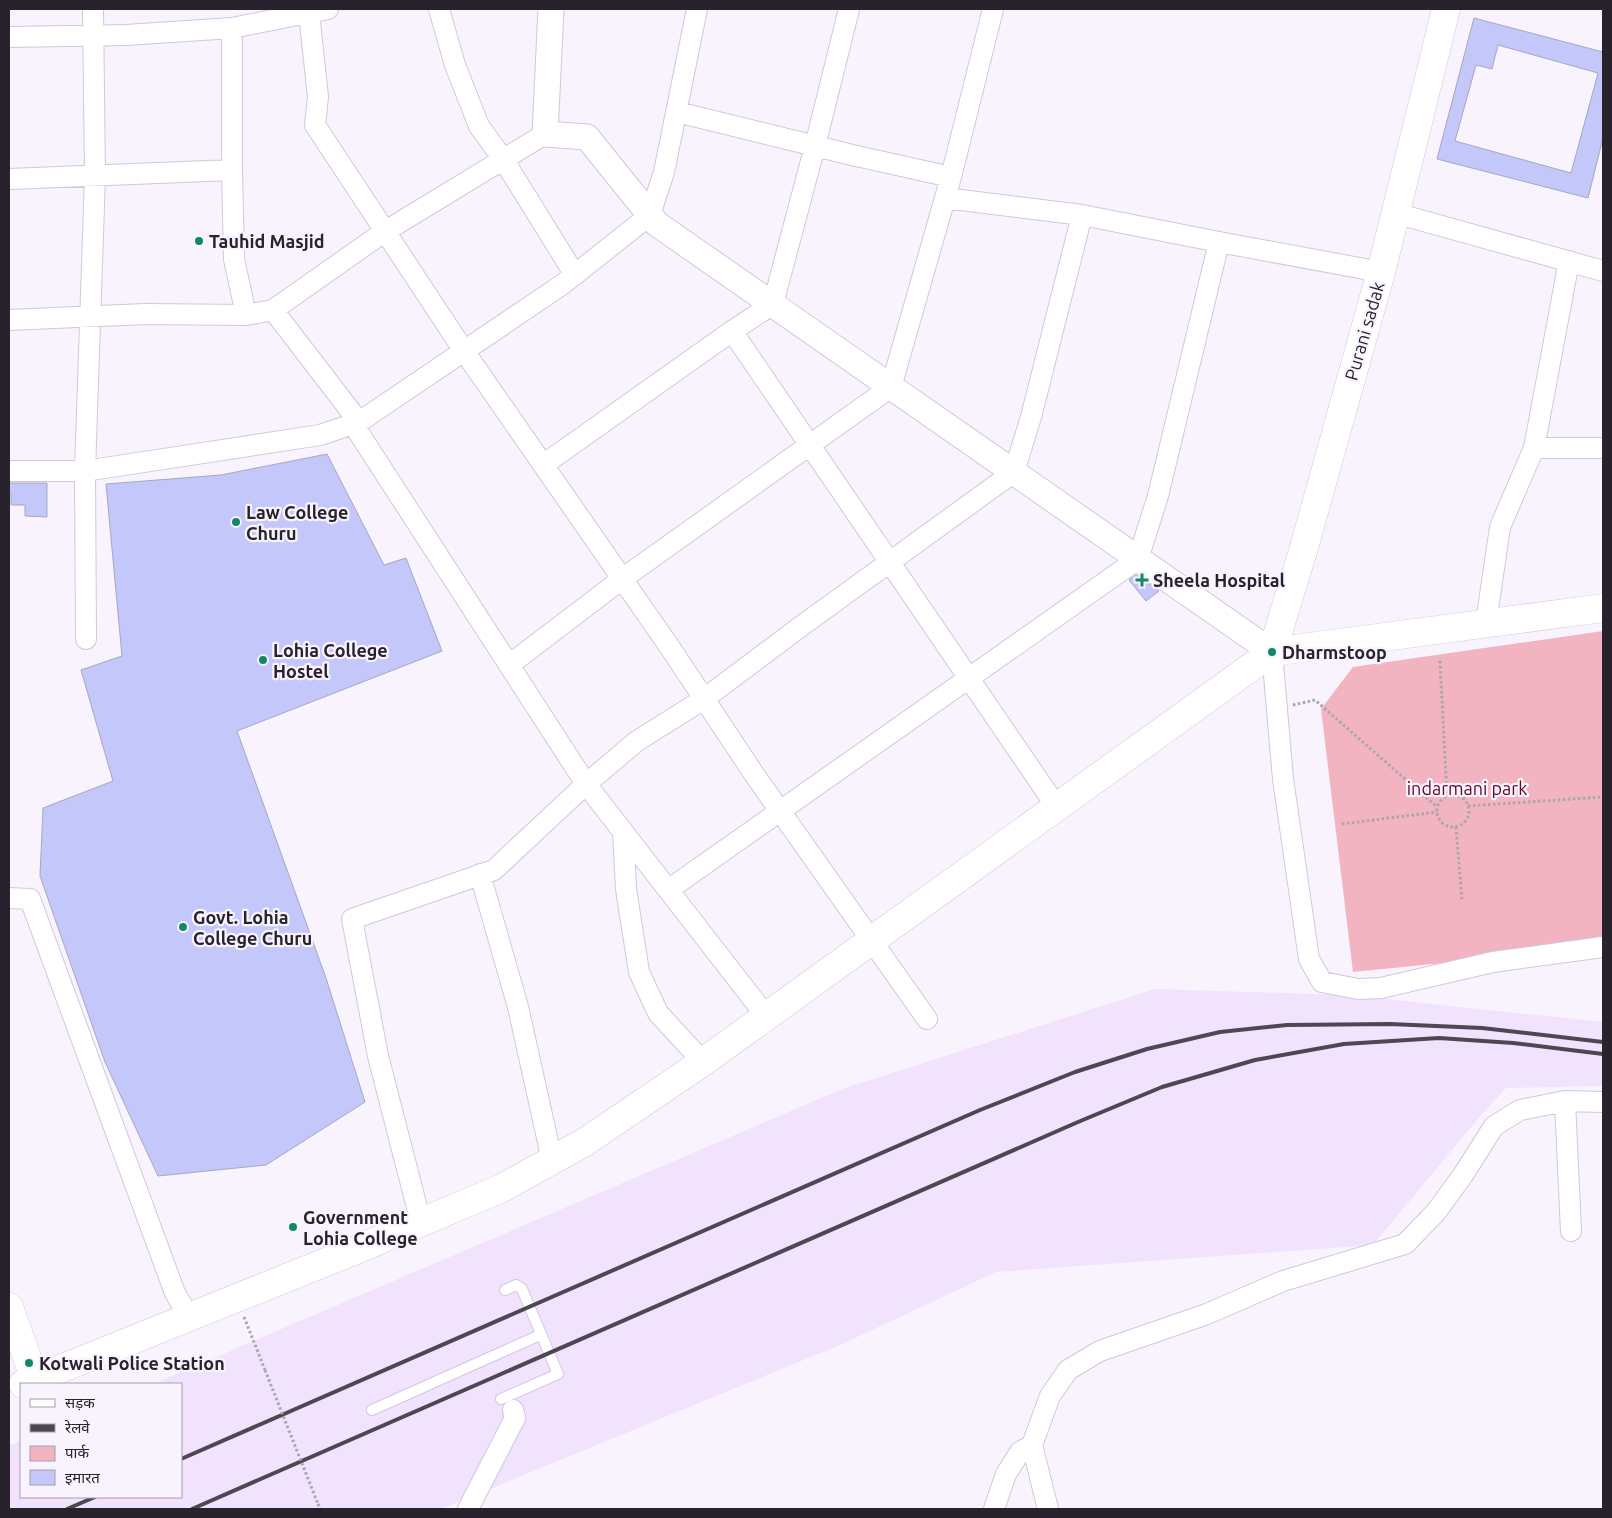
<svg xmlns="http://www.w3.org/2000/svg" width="1612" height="1518" font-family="Ubuntu,'Noto Sans Devanagari',sans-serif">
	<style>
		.built { fill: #f1e3fd }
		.green { fill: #f3b4c1 }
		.building { fill: #c3c7f9; stroke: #a5a8c1; fill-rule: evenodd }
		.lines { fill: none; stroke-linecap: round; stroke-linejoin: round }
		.service-casing { stroke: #d3c6df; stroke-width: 12 }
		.minor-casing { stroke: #d3c6df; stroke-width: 22 }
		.tertiary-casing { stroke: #d3c6df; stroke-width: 27 }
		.secondary-casing { stroke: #d3c6df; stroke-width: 29 }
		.trunk-casing { stroke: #d3c6df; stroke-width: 29 }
		.path { stroke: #aaa5ae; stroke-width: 3; stroke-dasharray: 2.5 2.5; stroke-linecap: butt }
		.service { stroke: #fff; stroke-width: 10 }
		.minor { stroke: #fff; stroke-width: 20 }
		.tertiary { stroke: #fff; stroke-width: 25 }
		.secondary { stroke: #fff; stroke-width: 28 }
		.trunk { stroke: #fff; stroke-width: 28 }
		.rail { stroke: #4c4750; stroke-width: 4 }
		.path-bridge { stroke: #aaa5ae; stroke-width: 3; stroke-dasharray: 2.5 2.5; stroke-linecap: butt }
		.poi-dot { fill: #138869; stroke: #f8f3fd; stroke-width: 2 }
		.labels { text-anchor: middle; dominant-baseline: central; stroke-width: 4.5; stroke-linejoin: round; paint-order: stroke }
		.poi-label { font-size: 18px; font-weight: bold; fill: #27222b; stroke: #f8f3fd; text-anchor: start }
		.street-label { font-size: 18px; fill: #27222b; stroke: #f8f3fd }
		.park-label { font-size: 18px; fill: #5d0a2a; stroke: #f8f3fd }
	</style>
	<rect width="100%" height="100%" fill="#f8f3fd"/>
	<!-- built -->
	<path class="built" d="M1155,989l192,6 256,27v64l-97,2 -25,27 -108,130 -377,27 -156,73 -399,164h-432v-63l12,-5v56h160v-113h-28l689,-295z"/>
	<!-- green -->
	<path class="green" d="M1603,631v316l-250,25 -32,-263 32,-42z"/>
	<!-- building -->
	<path class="building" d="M1474,18l129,34v86l-15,60 -151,-39zM1498,45l100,28 -27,100 -116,-32 21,-76 16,4z
		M327,454l57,111 22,-7 36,93 -205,80 89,247 39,124 -99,63 -108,11 -53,-114 -65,-186 3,-68 70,-27 -32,-111 41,-14 -16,-172 115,-9z
		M9,483h38v34l-22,-1v-11h-14v-11h-2z
		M1136,575l23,16 -13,10 -17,-21z"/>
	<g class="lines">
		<!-- service casing -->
		<g class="service-casing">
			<path id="service" d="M501,1399l57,-25 -36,-85 -6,-4 -11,5
				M372,1410l168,-75"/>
		</g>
		<!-- minor casing -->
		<g class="minor-casing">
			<path id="minor" d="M439,9l16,56 24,61 24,33 72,116
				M309,13l9,84 -3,28 149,226 207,298 83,125 173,245
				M232,28v142l2,89 12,56
				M9,37l117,-2 106,-7 96,-19
				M677,112l175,43 99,22
				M9,179l223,-9
				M945,198l137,17 137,27 162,30
				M1395,213l208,58
				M273,310l86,112
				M9,320l136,-6 101,1 27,-5 111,-78 161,-98
				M732,331l324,475
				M353,424l233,360 180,232
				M1534,448h69
				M543,465l189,-134 41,-27 42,-158 34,-137
				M9,471h76l235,-36 39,-13 204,-138 87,-69 14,-43 33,-163
				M1486,623l14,-96 34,-79 35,-187
				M86,639l-1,-168 10,-295 -2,-167
				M1272,652l11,127 26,180 13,23 36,7 23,-1 112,-26 110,-15
				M509,665l113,-86 269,-192 60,-210 42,-168
				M623,832l3,57 13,83 19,41 45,49
				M480,874l38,133 34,153
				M668,890l470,-331 20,-63 61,-254
				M9,898l21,1 145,394 14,24
				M1565,1101l6,130
				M421,1223l-43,-167 -26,-137 142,-49 92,-86 51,-43 67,-42 96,-72 214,-155 17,-55 51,-202
				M1032,1445l16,64
				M468,1509l47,-91 -2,-8
				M994,1509l12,-35 14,-22 12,-7 18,-49 18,-26 32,-19 107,-37 76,-33 122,-37 31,-32 27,-37 31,-49 26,-16 45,-9 38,1"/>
		</g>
		<!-- tertiary casing -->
		<g class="tertiary-casing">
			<path id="tertiary" d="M551,9l-6,125 42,3 70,87 615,428"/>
		</g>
		<!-- secondary casing -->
		<g class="secondary-casing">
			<path id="secondary" d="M1272,652l31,-101 78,-279 65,-263
				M9,1307l26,73"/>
		</g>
		<!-- trunk casing -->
		<g class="trunk-casing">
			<path id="trunk" d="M23,1384l333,-134 146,-62 83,-46 118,-80 569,-410 331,-44"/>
		</g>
		<!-- path -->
		<path class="path" d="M1440,661l7,135
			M1293,705l22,-5 122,107
			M1437 811a16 16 0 1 1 32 0a16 16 0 1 1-32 0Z
			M1468,806l135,-9
			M1342,824l95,-12
			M1456,827l6,74
			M244,1317l21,53
			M318,1504l3,5"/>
		<!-- service -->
		<use href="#service" class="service"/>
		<!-- minor -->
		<use href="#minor" class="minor"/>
		<!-- tertiary -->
		<use href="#tertiary" class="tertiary"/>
		<!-- secondary -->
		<use href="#secondary" class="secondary"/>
		<!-- trunk -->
		<use href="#trunk" class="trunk"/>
		<!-- rail -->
		<path class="rail" d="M181,1459l799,-349 95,-38 72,-23 73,-17 67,-7 103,-1 92,4 121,14
			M67,1509l28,-12
			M192,1509l886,-387 84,-35 93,-27 89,-16 95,-6 74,5 90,11"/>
		<!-- path-bridge -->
		<path class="path-bridge" d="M265,1370l53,134"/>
	</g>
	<!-- markers -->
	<g class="poi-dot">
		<circle cx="199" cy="241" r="5"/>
		<circle cx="236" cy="522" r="5"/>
		<path d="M1139.5 572.5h5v5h5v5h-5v5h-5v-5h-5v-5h5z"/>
		<circle cx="1272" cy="652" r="5"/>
		<circle cx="263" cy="660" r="5"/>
		<circle cx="183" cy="927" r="5"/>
		<circle cx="293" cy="1227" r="5"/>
		<circle cx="29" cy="1363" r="5"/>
	</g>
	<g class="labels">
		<!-- poi labels -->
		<g class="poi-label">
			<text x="209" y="241">Tauhid Masjid</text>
			<text x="246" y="512">Law College<tspan x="246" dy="21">Churu</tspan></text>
			<text x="1153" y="580">Sheela Hospital</text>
			<text x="273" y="650">Lohia College<tspan x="273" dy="21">Hostel</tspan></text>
			<text x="1282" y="652">Dharmstoop</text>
			<text x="193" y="917">Govt. Lohia<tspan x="193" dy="21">College Churu</tspan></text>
			<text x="303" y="1217">Government<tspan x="303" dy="21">Lohia College</tspan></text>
			<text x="39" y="1363">Kotwali Police Station</text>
		</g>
		<!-- street labels -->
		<g class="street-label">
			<text transform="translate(1364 331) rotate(-74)">Purani sadak</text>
		</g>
		<!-- park labels -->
		<g class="park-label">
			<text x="1467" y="788">indarmani park</text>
		</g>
	</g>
	<!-- border -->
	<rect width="1612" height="1518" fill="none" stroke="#27222b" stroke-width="20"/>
	<!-- legend -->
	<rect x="20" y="1383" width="162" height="115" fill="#f8f3fd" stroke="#a49fa9"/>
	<rect x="30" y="1399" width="25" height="8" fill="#ffffff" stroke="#a49fa9"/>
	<text x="65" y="1408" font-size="15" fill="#27222b">सड़क</text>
	<rect x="30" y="1424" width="25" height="8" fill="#4c4750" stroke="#a49fa9"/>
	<text x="65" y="1433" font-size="15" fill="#27222b">रेलवे</text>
	<rect x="30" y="1446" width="25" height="15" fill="#f3b4c1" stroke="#a49fa9"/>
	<text x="65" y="1458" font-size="15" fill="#27222b">पार्क</text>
	<rect x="30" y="1470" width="25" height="15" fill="#c3c7f9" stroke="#a49fa9"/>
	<text x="65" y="1483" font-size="15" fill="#27222b">इमारत</text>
</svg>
